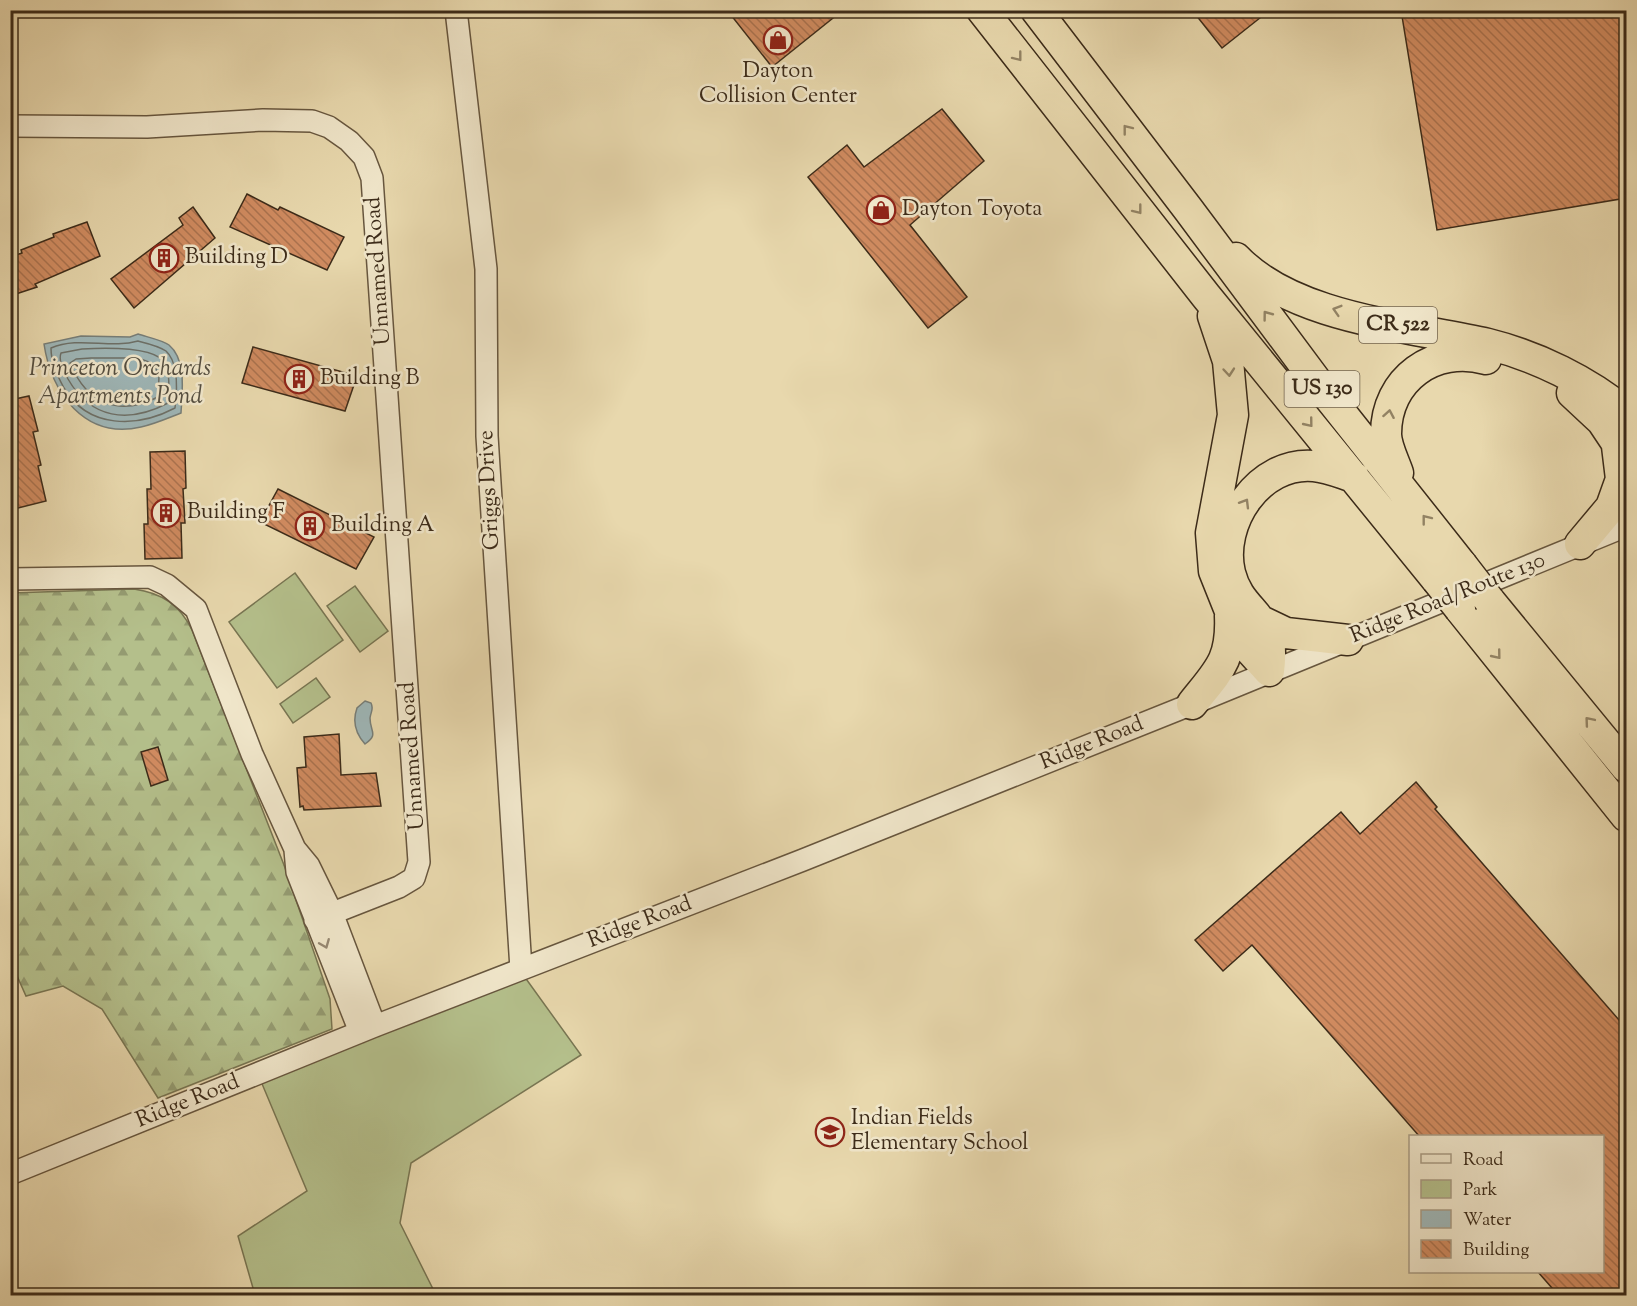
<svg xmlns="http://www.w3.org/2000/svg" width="1637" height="1306" font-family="'Sorts Mill Goudy',serif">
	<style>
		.forest { fill: url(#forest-firs); stroke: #787552; stroke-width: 1.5 }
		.park { fill: #b4bf8b; stroke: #787552; stroke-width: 1.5 }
		.water { fill: #9eb6b7; stroke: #777e78; stroke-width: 1.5 }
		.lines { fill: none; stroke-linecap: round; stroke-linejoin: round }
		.shore { stroke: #6d7068; stroke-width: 1.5 }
		.building { fill: url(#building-back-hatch); stroke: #3c2b19; stroke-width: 1.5 }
		.minor-casing { stroke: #67563e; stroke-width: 24 }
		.highway-casing { stroke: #3c2b19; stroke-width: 33 }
		.minor { stroke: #f0e6ca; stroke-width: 21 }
		.highway { stroke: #e8d8ad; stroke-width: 30 }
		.highway-bridge-casing { stroke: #3c2b19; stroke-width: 33; stroke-linecap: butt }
		.highway-bridge { stroke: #e8d8ad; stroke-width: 30 }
		.oneway { stroke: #928263 }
		.oneway2 { stroke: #968872 }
		.labels { text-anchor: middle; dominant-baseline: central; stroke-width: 5; stroke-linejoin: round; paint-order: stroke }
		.shield { fill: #f0e6ca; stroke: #72634e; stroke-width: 1.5 }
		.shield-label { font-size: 21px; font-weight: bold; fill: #3c2b19 }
		.poi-label { font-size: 22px; fill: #3c2b19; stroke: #f0e6ca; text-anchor: start }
		.street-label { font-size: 22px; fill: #3c2b19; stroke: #f0e6ca }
		.water-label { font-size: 24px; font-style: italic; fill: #544e40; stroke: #f0e6ca }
	</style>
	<defs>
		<pattern id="forest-firs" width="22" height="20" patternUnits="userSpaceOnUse" patternTransform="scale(1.5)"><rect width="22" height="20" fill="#b4bf8b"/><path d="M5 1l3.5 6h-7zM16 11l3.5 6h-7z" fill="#949b71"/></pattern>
		<pattern id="building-back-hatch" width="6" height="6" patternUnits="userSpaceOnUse" patternTransform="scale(1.5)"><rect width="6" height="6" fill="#d08b60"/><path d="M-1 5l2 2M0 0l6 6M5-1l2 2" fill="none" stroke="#aa724e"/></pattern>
	</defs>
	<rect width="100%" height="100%" fill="#e8d8ad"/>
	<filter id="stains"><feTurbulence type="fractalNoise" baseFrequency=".00333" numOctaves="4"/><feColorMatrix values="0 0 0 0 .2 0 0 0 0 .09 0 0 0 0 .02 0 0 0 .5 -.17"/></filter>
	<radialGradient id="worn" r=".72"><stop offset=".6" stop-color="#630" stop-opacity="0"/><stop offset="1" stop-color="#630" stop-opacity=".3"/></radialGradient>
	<!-- forest -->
	<path class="forest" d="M134,589c28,4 46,16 58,41l92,235 46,134 2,30 -174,69 -56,-89 -39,-23 -37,10 -16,-36v-367z"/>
	<!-- park -->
	<path class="park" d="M295,573l48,67 -66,48 -48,-66z
		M355,586l33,45 -28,21 -33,-46z
		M316,678l14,19 -37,26 -13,-19z
		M524,976l57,79 -170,108 -11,60 36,72h-181l-17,-59 69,-45 -47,-112z"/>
	<!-- water -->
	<path class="water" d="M138,334c9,3 24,6 31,11 18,15 13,48 12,68 -13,5 -26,11 -40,14 -56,13 -90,-34 -97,-83l37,-8 49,1z
		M365,701l6,2c3,6 0,8 -1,15 0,14 9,16 -5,26 -9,-10 -13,-22 -8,-36z"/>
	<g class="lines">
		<!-- shore -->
		<path class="shore" d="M138,341c8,2 21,5 28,10 13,12 11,41 9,57 -38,20 -87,21 -111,-20 -7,-13 -13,-25 -13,-40 28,-12 59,1 87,-7z
			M82,349c19,-1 76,-4 84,16 4,10 3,27 2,38 -40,21 -77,16 -100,-24 -4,-8 -10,-18 -7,-26z
			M91,358h47l16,6 5,12 -1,21c-39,20 -71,7 -88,-34l6,-4z"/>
	</g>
	<!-- building -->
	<path class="building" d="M727,10h116l-71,57z
		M1192,10h78l-48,38z
		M1401,10h225v188l-189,32z
		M942,109l42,52 -74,64 57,72 -39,31 -120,-151 39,-32 17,22z
		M247,194l31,16 2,-3 64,30 -17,33 -97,-43z
		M193,207l22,31 -81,70 -23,-29 72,-54 -4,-7z
		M87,222l13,34 -65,28 2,3 -27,9v-39l12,-4 -1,-3 33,-13 -1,-3z
		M253,347l104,29 -12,35 -103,-28z
		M29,396l9,35 -5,1 8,33 -3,1 8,35 -36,9v-110z
		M185,451l1,37 -3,1 2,34h-4l1,35 -37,1 -1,-35h4l-1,-35h4l-1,-37z
		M278,489l96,48 -18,32 -96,-47z
		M339,734l2,41 35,-2 5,33 -77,4 -1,-4 -3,1 -3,-39 9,-1 -2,-30z
		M158,747l10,33 -17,6 -10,-34z
		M1416,782l21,25 -2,2 191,219v268h-67l-21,-24h64v-135h-182l-168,-192 -29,26 -28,-31 146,-128 19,22z"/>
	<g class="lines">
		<!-- minor casing -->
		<g class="minor-casing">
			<path id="minor" d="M456,10l30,259 1,167 34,533
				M10,126l137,1 116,-7 49,1 17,6 20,14 15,16 8,21 47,684 -5,16 -15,9 -84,33
				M10,579l140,-2 17,8 29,24 56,145 43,95 14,17 23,47 43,113
				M295,850l2,22 63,160
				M10,1174l365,-148 428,-166 389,-156 434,-178"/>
		</g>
		<!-- highway casing -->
		<g class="highway-casing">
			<path id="highway" d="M982,10l224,286 231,284
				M1036,10l152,199 132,177 142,179
				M1236,258c58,61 173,68 252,86 48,12 100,37 138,69
				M1213,316l15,45 5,54 -22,118 3,38 28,70 27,30
				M1572,393l30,28 24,36
				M1398,473c-4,-12 -12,-27 -12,-39 0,-55 48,-89 100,-75
				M1580,544l31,-37 10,-28 -4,-33
				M1489,600l137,167
				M1460,609l166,207
				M1263,622l23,11 62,7
				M1269,671c8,-60 -28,-54 -39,-98 -12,-50 29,-112 84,-107 13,1 27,7 40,11
				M1192,704c26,-33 40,-43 38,-88"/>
		</g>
		<!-- minor -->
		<use href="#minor" class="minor"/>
		<!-- highway -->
		<use href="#highway" class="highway"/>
		<!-- highway-bridge casing -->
		<g class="highway-bridge-casing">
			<path id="highway-bridge" d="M1462,565l27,35
				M1437,580l23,29"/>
		</g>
		<!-- highway-bridge -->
		<use href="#highway-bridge" class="highway-bridge"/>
	</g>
	<!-- one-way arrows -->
	<defs><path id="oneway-chevron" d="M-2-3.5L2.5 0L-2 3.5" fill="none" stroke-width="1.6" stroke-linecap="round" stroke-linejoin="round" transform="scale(1.5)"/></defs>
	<g class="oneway">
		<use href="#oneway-chevron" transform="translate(1018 57) rotate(52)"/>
		<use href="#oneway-chevron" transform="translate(1127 129) rotate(-128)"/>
		<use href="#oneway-chevron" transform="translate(1138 210) rotate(52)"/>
		<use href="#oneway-chevron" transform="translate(1337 310) rotate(-163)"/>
		<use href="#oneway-chevron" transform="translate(1267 315) rotate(-127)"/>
		<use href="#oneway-chevron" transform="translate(1229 372) rotate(85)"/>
		<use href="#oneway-chevron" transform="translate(1389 414) rotate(-80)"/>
		<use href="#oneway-chevron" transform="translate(1309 423) rotate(51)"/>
		<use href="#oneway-chevron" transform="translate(1245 503) rotate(-59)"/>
		<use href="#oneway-chevron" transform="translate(1426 519) rotate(-128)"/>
		<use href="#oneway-chevron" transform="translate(1497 655) rotate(51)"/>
		<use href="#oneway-chevron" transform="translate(1589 721) rotate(-130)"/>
	</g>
	<use class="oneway2" href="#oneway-chevron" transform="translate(325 944) rotate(68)"/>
	<!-- icons -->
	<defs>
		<g id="shop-ring" transform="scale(1.5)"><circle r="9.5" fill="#f0e6ca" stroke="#8f2418" stroke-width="1.5"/><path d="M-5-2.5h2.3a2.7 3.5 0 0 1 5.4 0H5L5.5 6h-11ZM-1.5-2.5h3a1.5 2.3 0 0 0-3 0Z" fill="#8f2418"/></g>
		<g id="building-ring" transform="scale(1.5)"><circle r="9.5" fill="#f0e6ca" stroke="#8f2418" stroke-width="1.5"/><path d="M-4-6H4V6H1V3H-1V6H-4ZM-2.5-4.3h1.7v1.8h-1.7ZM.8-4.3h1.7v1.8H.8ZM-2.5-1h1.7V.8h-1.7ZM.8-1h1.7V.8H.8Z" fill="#8f2418"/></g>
		<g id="school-ring" transform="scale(1.5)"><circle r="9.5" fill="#f0e6ca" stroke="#8f2418" stroke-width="1.5"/><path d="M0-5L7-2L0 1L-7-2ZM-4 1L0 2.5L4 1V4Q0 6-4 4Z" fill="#8f2418"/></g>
	</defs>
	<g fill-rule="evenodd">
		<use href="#shop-ring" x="778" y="40"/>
		<use href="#shop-ring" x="881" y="210"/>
		<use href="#building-ring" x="164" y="258"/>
		<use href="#building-ring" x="299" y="379"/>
		<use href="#building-ring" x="166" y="513"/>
		<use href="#building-ring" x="310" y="526"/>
		<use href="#school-ring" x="830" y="1132"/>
	</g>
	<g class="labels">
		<!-- shield labels -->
		<g class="shield">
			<rect x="1359" y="307" width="78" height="36" rx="4.5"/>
			<rect x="1284.5" y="371" width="75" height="36" rx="4.5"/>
		</g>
		<g class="shield-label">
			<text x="1398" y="325">CR 522</text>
			<text x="1322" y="389">US 130</text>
		</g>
		<!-- poi labels -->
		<g class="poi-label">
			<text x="778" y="72" text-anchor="middle">Dayton<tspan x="778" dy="25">Collision Center</tspan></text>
			<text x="902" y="210">Dayton Toyota</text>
			<text x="185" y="258">Building D</text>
			<text x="320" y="379">Building B</text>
			<text x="187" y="513">Building F</text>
			<text x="331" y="526">Building A</text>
			<text x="851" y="1119">Indian Fields<tspan x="851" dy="25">Elementary School</tspan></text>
		</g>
		<!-- street labels -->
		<g class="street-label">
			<text transform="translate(379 271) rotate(-94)">Unnamed Road</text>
			<text transform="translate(490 490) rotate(-93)">Griggs Drive</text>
			<text transform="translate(1448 599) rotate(-22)">Ridge Road/Route 130</text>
			<text transform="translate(1092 744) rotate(-22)">Ridge Road</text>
			<text transform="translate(413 756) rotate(-94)">Unnamed Road</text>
			<text transform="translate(640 923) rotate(-21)">Ridge Road</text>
			<text transform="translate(188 1102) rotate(-22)">Ridge Road</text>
		</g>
		<!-- water labels -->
		<g class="water-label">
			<text x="120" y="369">Princeton Orchards<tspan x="120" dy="28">Apartments Pond</tspan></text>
		</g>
	</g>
	<!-- margin -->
	<rect width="1637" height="1306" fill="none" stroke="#e8d8ad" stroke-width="36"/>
	<rect x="12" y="12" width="1613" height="1282" fill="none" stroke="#3c2b19" stroke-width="3"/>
	<rect x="18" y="18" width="1601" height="1270" fill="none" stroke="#3c2b19" stroke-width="1.5"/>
	<!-- legend -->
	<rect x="1409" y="1135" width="195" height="138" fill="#f0e6ca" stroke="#a89b83" stroke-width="1.5"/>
	<rect x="1421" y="1154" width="30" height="9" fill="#f0e6ca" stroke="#a89b83" stroke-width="1.5"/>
	<text x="1463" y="1165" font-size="18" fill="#3c2b19">Road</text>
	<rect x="1421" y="1180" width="30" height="18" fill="#b4bf8b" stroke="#a89b83" stroke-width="1.5"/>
	<text x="1463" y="1195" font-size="18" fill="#3c2b19">Park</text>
	<rect x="1421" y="1210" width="30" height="18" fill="#9eb6b7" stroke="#a89b83" stroke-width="1.5"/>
	<text x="1463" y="1225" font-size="18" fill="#3c2b19">Water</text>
	<rect x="1421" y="1240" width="30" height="18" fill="url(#building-back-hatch)" stroke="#a89b83" stroke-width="1.5"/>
	<text x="1463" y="1255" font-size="18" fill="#3c2b19">Building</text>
	<rect width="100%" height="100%" filter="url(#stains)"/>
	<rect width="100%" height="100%" fill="url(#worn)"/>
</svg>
